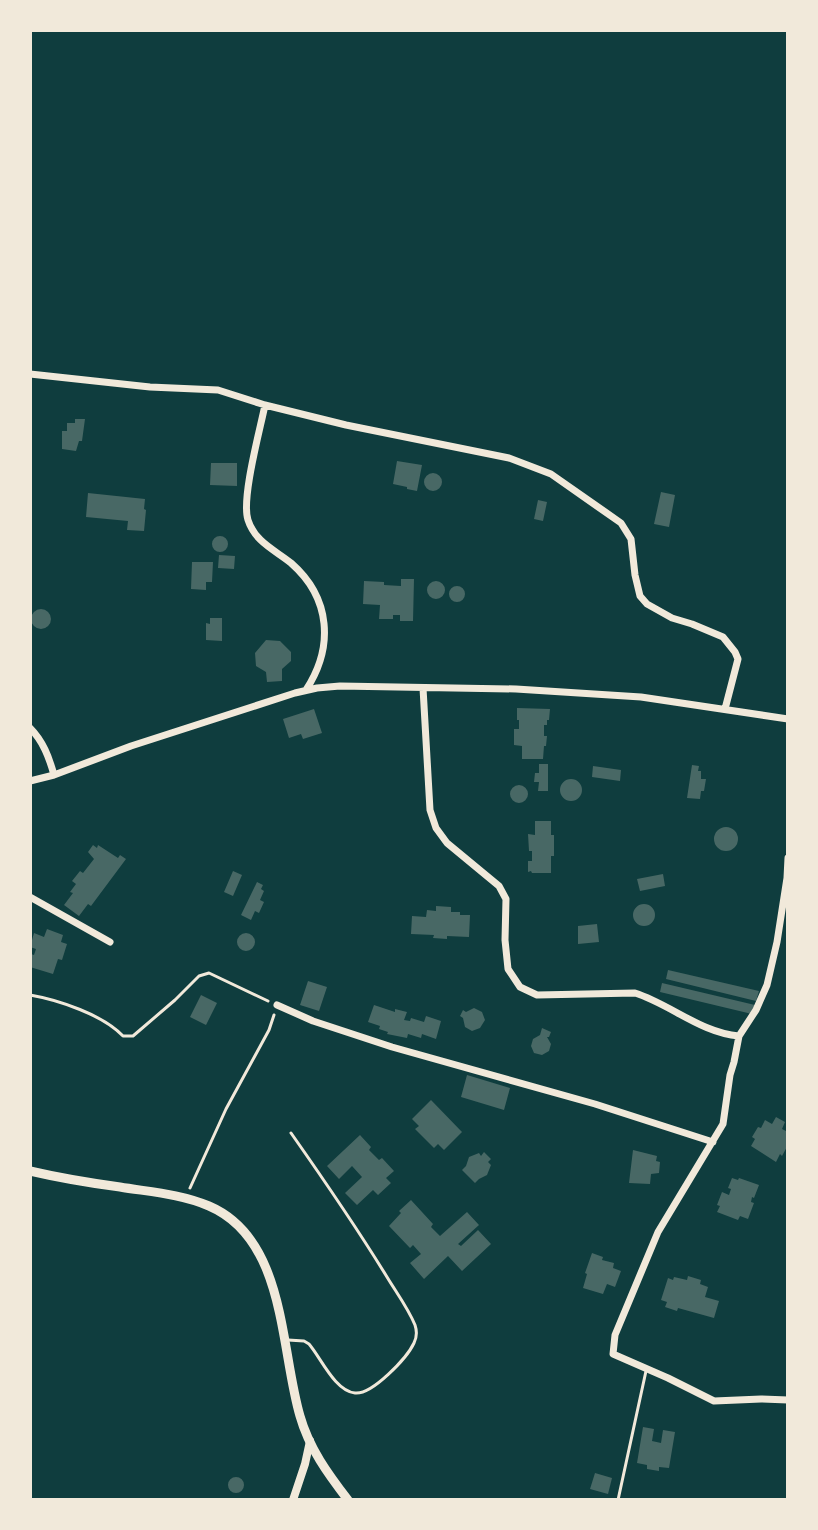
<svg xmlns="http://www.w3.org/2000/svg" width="818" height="1530" font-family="Quicksand,sans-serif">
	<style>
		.building { fill: #486865 }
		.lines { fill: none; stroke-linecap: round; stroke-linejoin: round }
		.path { stroke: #f1e9da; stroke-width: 3 }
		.service { stroke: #f1e9da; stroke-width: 3 }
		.minor { stroke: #f1e9da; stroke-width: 7 }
		.tertiary { stroke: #f1e9da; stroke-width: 8 }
		.secondary { stroke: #f1e9da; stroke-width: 9 }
	</style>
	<rect width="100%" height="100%" fill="#0f3d3e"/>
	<!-- building -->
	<path class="building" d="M75,419h10l-3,22h-3l-3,10 -14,-2v-18h5v-8h8z
		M397,461l25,4 -5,26 -10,-2v-2l-14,-3z
		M211,463h26v23l-27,-1z
		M424 482a9 9 0 1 1 18 0a9 9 0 1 1-18 0Z
		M661,492l14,3 -6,32 -15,-3z
		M88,493l57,6 -1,10 2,1 -2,21 -17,-1 1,-9 -42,-4z
		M538,500l9,2 -4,19 -9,-2z
		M212 544a8 8 0 1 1 16 0a8 8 0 1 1-16 0Z
		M219,555l16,1 -1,13 -16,-1z
		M192,562h21l-1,20h-6v8l-15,-1z
		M401,579h13l-1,42h-13v-6h-7v4h-14l1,-14 -17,-1 1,-23 20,1v3l17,1z
		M427 590a9 9 0 1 1 18 0a9 9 0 1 1-18 0Z
		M449 594a8 8 0 1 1 16 0a8 8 0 1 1-16 0Z
		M31 619a10 10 0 1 1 20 0a10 10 0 1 1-20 0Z
		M210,618h12v23l-16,-1v-17l4,1z
		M266,640l14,1 11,11v9l-9,8v12l-15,1 -1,-10 -10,-6 -1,-13z
		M517,708l33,1 -1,11h-2v5h-3v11h3l-1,10h-2l-1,13h-21v-13l-8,-1v-16h5v-9h-2z
		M314,709l8,24 -19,6 -2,-5 -12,4 -6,-19z
		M539,764h9v27h-10l1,-9h-5l1,-9h4z
		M692,765l7,1 -1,5h3v8h5l-2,12h-3l-1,8 -13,-1z
		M593,766l28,4 -1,11 -28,-4z
		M560 790a11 11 0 1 1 22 0a11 11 0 1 1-22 0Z
		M510 794a9 9 0 1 1 18 0a9 9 0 1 1-18 0Z
		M535,821h16v14h3v21h-3v17h-19l-1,-2 -3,1v-11h4v-10h-3l-1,-17 7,1z
		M714 839a12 12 0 1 1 24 0a12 12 0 1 1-24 0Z
		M93,845l4,3 1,-3 20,13 2,-3 6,4 -35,47 -3,-2 -9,12 -15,-11 9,-12 -3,-1 6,-8 -4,-3 8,-10 3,2 11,-14 -6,-7z
		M233,871l9,4 -9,21 -9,-4z
		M663,874l2,12 -25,5 -3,-12z
		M257,882l6,3 -2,4 3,2 -4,9 4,2 -5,11 -4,-2 -4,9 -10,-5z
		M633 915a11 11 0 1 1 22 0a11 11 0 1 1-22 0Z
		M436,906l15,1v5h9v3h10l-1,22 -22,-1v3l-14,-1 1,-3 -23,-1 1,-18 14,1 1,-7 9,1z
		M597,924l2,18 -21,2v-18z
		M47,929l16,6 -2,7 6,2 -5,16 -4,-1 -5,15 -23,-7 1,-13 3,1 2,-6 -6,-2 4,-14 10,4z
		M237 942a9 9 0 1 1 18 0a9 9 0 1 1-18 0Z
		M668,970l91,21 -3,10 -90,-22z
		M308,981l19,6 -8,24 -19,-6z
		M662,983l93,22 -3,9 -92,-22z
		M201,995l16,8 -11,22 -16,-8z
		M374,1005l21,7v-3l12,3 -3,8 6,1 1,-3 13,4 2,-6 15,5 -5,18 -14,-5 -1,4 -13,-4 -1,4 -20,-4 1,-2 -9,-3 1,-3 -12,-4z
		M474,1008l8,4 3,8 -5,8 -8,3 -7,-4 -2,-9 -3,-2 3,-6 3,2z
		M542,1028l9,4 -2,5h-2l4,7 -2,7 -7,4 -8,-2 -3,-7 2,-7 7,-4z
		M467,1075l43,13 -6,22 -43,-13z
		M431,1100l31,32 -18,18 -6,-6 -4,4 -19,-19 4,-3 -7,-7z
		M776,1117l9,5 -3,7 6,3v13l-6,11 -2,-2 -4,8 -25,-16 4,-7 -3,-2 6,-10 3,1 4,-8 7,4z
		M360,1135l11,12 -2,3 10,10 3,-2 12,13 -8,7 5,5 -13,12 -5,-5 -16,15 -12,-12 17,-16 -10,-11 -13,13 -12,-13z
		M633,1150l24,6 -1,5 4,1 -1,11 -8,1 -1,10 -21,-1z
		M484,1152l7,7 -3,3 3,3 -4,10 -8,4 -4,4 -13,-13 4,-4 3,-9 10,-4 2,3z
		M732,1178l6,2 1,-2 20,7 -5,13 -2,-1 -1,5 3,1 -6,16 -8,-3 -2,4 -21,-8 3,-6 -3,-1 5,-13 7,3 2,-6 -3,-1z
		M411,1200l22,24 -2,3 9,9 27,-24 12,13 -21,19 3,2 17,-16 13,14 -29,27 -14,-15 -24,23 -14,-16 11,-9 -8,-9 -3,3 -21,-22 12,-13 -2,-2z
		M592,1253l11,4 -1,3 12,3 -1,5 8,3 -6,16 -8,-3 -4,10 -20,-6 4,-14 -2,-1z
		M688,1276l13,4 -1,4 8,3 -3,10 14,4 -5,17 -36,-10 -1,3 -12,-4 2,-5 -6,-2 7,-22 5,2 1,-3 13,3z
		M643,1427l11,2 -2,12 9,2 2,-13 12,2 -6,36 -10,-1v4l-12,-2v-4l-10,-2z
		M595,1473l17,5 -4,16 -18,-5z
		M228 1485a8 8 0 1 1 16 0a8 8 0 1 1-16 0Z"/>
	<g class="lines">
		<!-- path -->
		<path class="path" d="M30,995c29,5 73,20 93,41h10l42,-36 24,-24 10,-3 59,28
			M190,1188l36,-79 43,-79 5,-15"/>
		<!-- service -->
		<path class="service" d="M288,1340l16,1 5,3c12,14 26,47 46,49 17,2 52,-35 59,-50 3,-6 3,-12 1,-18 -7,-17 -19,-33 -28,-48 -30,-49 -63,-97 -96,-144
			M618,1500l28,-129"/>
		<!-- minor -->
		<path class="minor" d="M30,374l120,13 68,3 47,15 81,20 163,33 42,16 70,49 10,16 4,36 5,21 7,8 25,14 20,6 31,13 12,15 3,7 -13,50
			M265,405c-5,25 -24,94 -17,115 7,22 27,30 43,43 40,35 43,84 15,127
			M423,688l7,122 6,18 11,15 52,43 7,13 -1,41 3,29 12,18 17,8 98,-2c35,11 66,40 104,43
			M30,728c13,13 19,29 24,47
			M30,781l24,-6 77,-29 164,-53 22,-5 23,-2 176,3 125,8 147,22
			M788,858l-1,20 -10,64 -10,43 -11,25 -17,26 -5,26 -4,13 -7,49 -65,108 -43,103 -2,19 55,24 46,23 47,-2 27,1
			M30,897l80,45
			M277,1005l36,16 79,26 203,57 118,38"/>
		<!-- tertiary -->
		<path class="tertiary" d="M293,1500l12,-36 5,-23"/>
		<!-- secondary -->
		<path class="secondary" d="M30,1171c30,7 60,12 90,16 30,5 61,7 89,19 77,33 71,142 91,210 9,32 28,58 48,84"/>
	</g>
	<!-- border -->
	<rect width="818" height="1530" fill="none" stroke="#f1e9da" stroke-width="64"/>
</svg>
